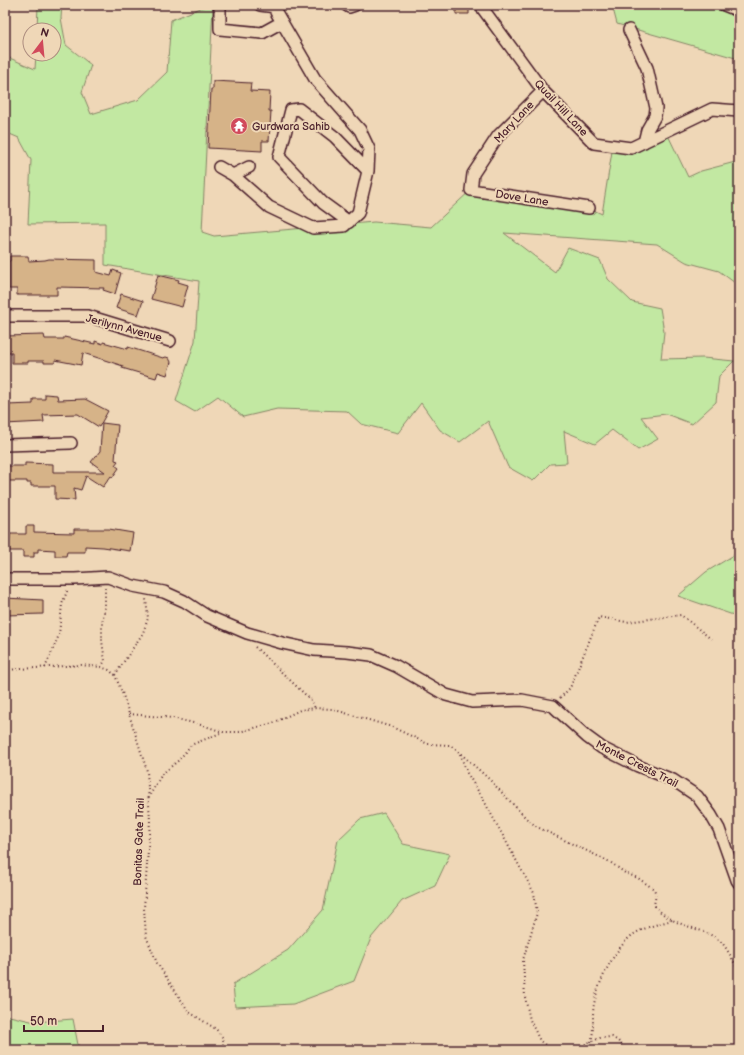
<svg xmlns="http://www.w3.org/2000/svg" width="744" height="1055" font-family="'Balsamiq Sans',sans-serif">
	<style>
		.green { fill: #c2e8a2; stroke: #868466 }
		.building { fill: #d6b388; stroke: #4a1f2b }
		.lines { fill: none; stroke-linecap: round; stroke-linejoin: round }
		.minor-casing { stroke: #4a1f2b; stroke-width: 14 }
		.path { stroke: #4a1f2b; stroke-width: 2; stroke-dasharray: 1 3; stroke-linecap: butt }
		.minor { stroke: #efd7b7; stroke-width: 11 }
		.labels { text-anchor: middle; dominant-baseline: central; stroke-width: 4; stroke-linejoin: round; paint-order: stroke }
		.street-label { font-size: 11px; fill: #4a1f2b; stroke: #efd7b7 }
		.poi-label { font-size: 11px; fill: #4a1f2b; stroke: #efd7b7; text-anchor: start }
	</style>
	<rect width="100%" height="100%" fill="#efd7b7"/>
	<filter id="ink" filterUnits="userSpaceOnUse"><feTurbulence type="fractalNoise" baseFrequency=".025" numOctaves="2"/><feDisplacementMap in="SourceGraphic" scale="8" xChannelSelector="R" yChannelSelector="G"/><feConvolveMatrix kernelMatrix="1 2 1 2 8 2 1 2 1" color-interpolation-filters="sRGB"/></filter>
	<g filter="url(#ink)">
		<!-- green -->
		<path class="green" d="M38,5h24l-1,13 5,27 25,20 -9,27 9,22 47,-14 29,-28 4,-52 37,-15h5l-11,227 12,4 160,-14 57,5 40,-37 118,18 13,6 11,-69 18,3 35,-17 22,46 13,-6 38,-10v118l-4,4 -16,-12 -33,-9 -29,-18 -153,-11 51,39 13,-24 32,12 8,19 24,23 28,6 4,24 -3,27 42,-1 31,3 -15,15 -3,26 -24,22 -26,-10 -25,3 17,22 -20,11 -26,-20 -17,14 -31,-13 3,32 -17,1 -17,17 -25,-14 -20,-46 -28,21 -20,-12 -19,-27 -23,30 -37,-9 -14,-13 -70,-2 -34,8 -25,-21 -23,16 -19,-11 19,-60 4,-60 -94,-16v-42l-77,1 3,-64 -12,-22 -14,-6v-76l30,13 1,-15h18v-24h-17z
			M612,5h127v54l-122,-35z
			M739,554v63l-61,-21 28,-24 28,-17z
			M384,813l19,31 47,10 -15,32 -33,15 -31,37 -17,43 -61,23 -58,3 -2,-23 55,-34 35,-40 15,-70 22,-21z
			M5,1015l30,7 38,-3 6,31h-74z"/>
		<!-- building -->
		<path class="building" d="M456,5h13v9h-13z
			M213,81l38,2 -1,8 20,1 -1,19h2l-2,30h-7v10l-54,-3 3,-59h2z
			M10,256h18l1,5 16,-1 4,-1 47,1v12l15,4 2,-6 8,3 -6,21 -12,-4 1,-2 -47,-1v8h-40v-6h-8v-28h1z
			M158,275l21,5 -1,2 10,3 -6,22 -31,-8z
			M121,294l22,7 -5,14 -22,-7z
			M44,335l1,4h19v-2l31,7v-3l8,3v-2l25,7v-2l35,11 3,-1 3,1 2,4 -4,13 -9,-3 -2,6 -34,-10 1,-2 -40,-13 -2,12 -26,-5v3h-11v-2h-16v2h-16v-11h-5l-1,-2h-1v-14z
			M45,394l12,1 1,5 27,-1 23,12 -9,16 -21,-13 -35,1 1,7 -39,2v-17l2,-1v-1l26,-1v-5h12z
			M102,423l16,2 -3,35 3,1 -3,4 4,3 -7,10 -1,-2 -8,11 -17,-11 -5,14 -7,-2 1,12 -20,-1v-13h-24v-3h-4v-2h-22v-15h20v-3l28,1v8h52l-14,-10 9,-11z
			M26,526h8v6l40,1v-4h35l24,4 -3,18 -27,-4 -18,-1v6h-18l-1,4h-11v-6l-17,-1v3h-4v5h-11v-6h-14l1,-17h16z
			M5,598l38,2v14l-38,1z"/>
		<g class="lines">
			<!-- minor casing -->
			<g class="minor-casing">
				<path id="minor" d="M220,5v24l42,4 20,-11
					M260,5l16,2
					M346,5l3,2 6,-2
					M483,5v4l60,82 51,52 37,5 81,-39 27,2
					M724,5l15,6
					M629,30l18,38 9,40 -1,8 -8,14 -3,12
					M543,91l-45,45 -25,38 -2,16 118,18
					M219,167l14,8
					M249,167l-16,8 36,32 44,21 31,-2 14,-13 10,-42 1,-22 -9,-19 -45,-51 -39,-67v-7
					M349,222l-26,-19 -44,-46 12,-47 8,-1 36,28 33,34
					M5,316h83l82,25
					M5,445l66,-2
					M5,579h70l33,-2 25,9 31,6 20,9 23,15 40,17 35,10 32,7 33,2 24,3 25,11 50,29 26,7 50,-2 31,6 34,31 15,11 36,18 35,14 24,16 14,19 8,14 18,51 2,3"/>
			</g>
			<!-- path -->
			<path class="path" d="M255,647l56,53 4,8
				M101,667l4,-6 -3,-20v-18l3,-16v-19
				M45,668l14,-33 3,-31 6,-15
				M5,670l76,-5 20,2 8,3 6,5 8,20 24,76 3,50 -6,87 2,28 11,27 32,49 27,17 7,9v12
				M115,675l28,-42 5,-15 -2,-19
				M560,698l10,-10 29,-71 27,5 55,-7 30,24
				M129,714l44,4 32,8 18,6h16l34,-9 27,-13 16,-2 16,1 60,18 36,17 22,1 9,7 30,27 37,39 11,9 73,35 15,11 13,5 16,11 2,5 -2,11c20,25 51,20 69,39 6,8 11,18 16,27
				M460,754l7,19 16,26 51,94 3,20 -14,47 2,37 5,23 10,21 12,9
				M150,795l12,-21 17,-14 12,-15 32,-13
				M591,1042c4,-14 0,-28 4,-42 4,-20 22,-55 39,-66 11,-7 25,-10 38,-14
				M570,1050l30,-12 12,-1 6,4 7,7 10,2"/>
			<!-- minor -->
			<use href="#minor" class="minor"/>
		</g>
	</g>
	<!-- icons -->
	<defs>
		<g id="temple-disc" transform="scale(0.9)"><circle r="9.5" fill="#d1495b" stroke="#efd7b7"/><path d="M0-6L5-2H3V0L6.5 2.5H4V6H1.5V3h-3V6H-4V2.5H-6.5L-3 0V-2H-5Z" fill="#fff"/></g>
	</defs>
	<g fill-rule="evenodd">
		<use href="#temple-disc" x="239" y="126"/>
	</g>
	<g class="labels">
		<!-- street labels -->
		<g class="street-label">
			<text transform="translate(561 108) rotate(47)">Quail Hill Lane</text>
			<text transform="translate(514 122) rotate(-47)">Mary Lane</text>
			<text transform="translate(522 198) rotate(9)">Dove Lane</text>
			<text transform="translate(124 328) rotate(15)">Jerilynn Avenue</text>
			<text transform="translate(637 764) rotate(27)">Monte Crests Trail</text>
			<text transform="translate(139 842) rotate(-88)">Bonitas Gate Trail</text>
		</g>
		<!-- poi labels -->
		<g class="poi-label">
			<text x="252" y="126">Gurdwara Sahib</text>
		</g>
	</g>
	<!-- margin -->
	<rect width="744" height="1055" fill="none" stroke="#efd7b7" stroke-width="20"/>
	<rect x="10" y="10" width="724" height="1035" fill="none" stroke="#4a1f2b" stroke-width="1.5" filter="url(#ink)"/>
	<!-- north arrow -->
	<g transform="translate(42 42) rotate(16)"><circle r="19" fill="#efd7b7" stroke="#ad8d7f"/>
	<path d="M0-3L7 15L0 10L-7 15Z" fill="#d1495b"/>
	<text y="-6" font-size="11" font-weight="bold" text-anchor="middle" fill="#4a1f2b">N</text>
	</g>
	<!-- scale -->
	<path d="M24 1025v6h79v-6" fill="none" stroke="#4a1f2b" stroke-width="2"/>
	<text x="30" y="1025" font-size="12" fill="#4a1f2b" stroke="#efd7b7" stroke-width="3" paint-order="stroke">50 m</text>
</svg>
